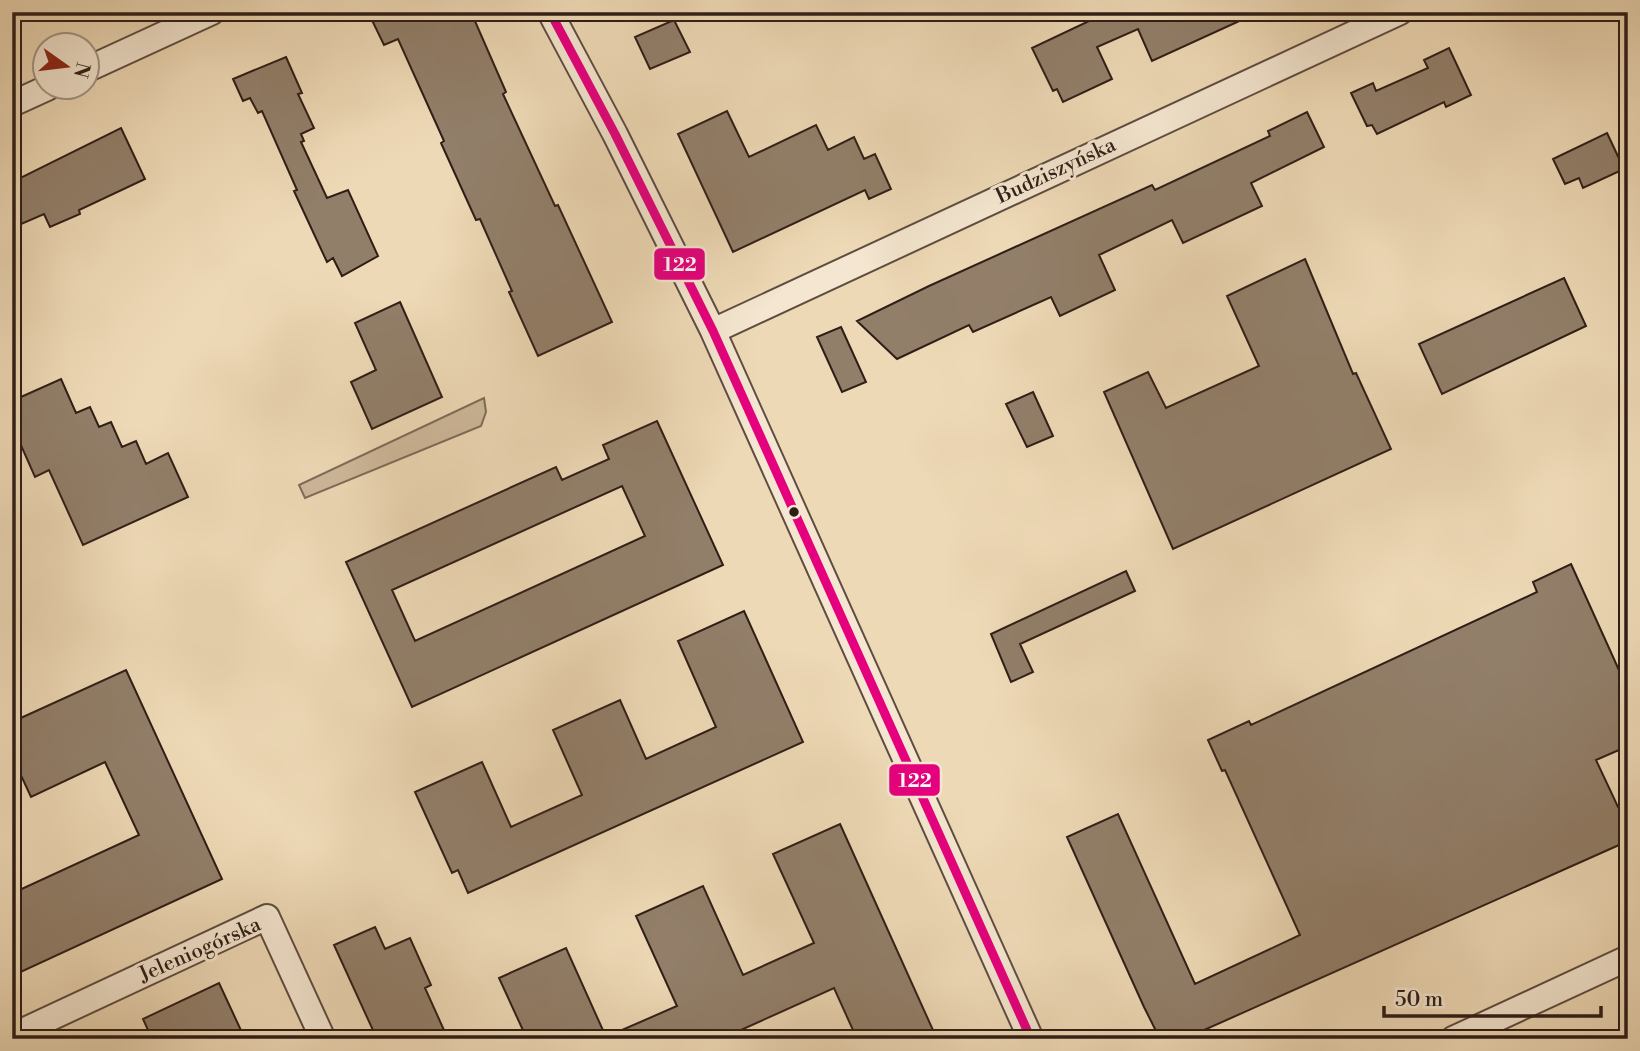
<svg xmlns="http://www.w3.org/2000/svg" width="1640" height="1051" font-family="'Libre Bodoni',serif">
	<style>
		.green { fill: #ceb99b; stroke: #7e6c5a; stroke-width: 2 }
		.building { fill: #927f6a; stroke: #2f1e18; stroke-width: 2; fill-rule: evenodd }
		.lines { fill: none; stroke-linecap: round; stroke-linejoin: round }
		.minor-casing { stroke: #5f4d40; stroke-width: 28 }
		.minor { stroke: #f4e6d0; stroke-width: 24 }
		.bus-1-casing { stroke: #f4e6d0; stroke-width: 14 }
		.bus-1 { stroke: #e5007d; stroke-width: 9 }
		.bus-dot { fill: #2f1e18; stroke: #f4e6d0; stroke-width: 2.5 }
		.labels { text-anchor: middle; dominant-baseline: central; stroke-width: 6; stroke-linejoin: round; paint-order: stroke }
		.street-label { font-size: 21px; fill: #2f1e18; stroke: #f4e6d0 }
		.line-badge { stroke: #f4e6d0; stroke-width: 2.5 }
		.badge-label { font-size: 19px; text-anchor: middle; font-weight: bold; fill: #fff }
	</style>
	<rect width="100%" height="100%" fill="#eed9b6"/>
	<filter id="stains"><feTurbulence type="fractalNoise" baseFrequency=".00286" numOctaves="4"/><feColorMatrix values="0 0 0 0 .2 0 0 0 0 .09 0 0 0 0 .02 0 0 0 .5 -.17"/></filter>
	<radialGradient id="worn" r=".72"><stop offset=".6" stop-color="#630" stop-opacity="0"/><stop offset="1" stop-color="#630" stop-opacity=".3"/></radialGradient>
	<!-- green -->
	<path class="green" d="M484,398l2,14 -5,14 -176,72 -6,-13z"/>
	<!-- building -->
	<path class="building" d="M368,12h103l35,80 -3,2 52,112 3,-1 54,117 -74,34 -29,-64 3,-1 -32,-72 -4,1 -35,-77 3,-2 -46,-102 -14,6z
		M1108,12h151l-107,49 -14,-32 -41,18 15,32 -49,23 -6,-13 -4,2 -21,-43z
		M674,20l16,32 -40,17 -15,-32z
		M1449,48l22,47 -25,12 -2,-5 -67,32 -5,-9 -5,1 -16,-33 22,-10 3,8 52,-23 -4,-8z
		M286,57l16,36 -4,1 16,34 -13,6 3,7 -3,1 26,56 21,-8 30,66 -36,20 -9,-18 -6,4 -33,-71 3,-1 -35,-79 -4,2 -8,-15 -7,3 -10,-22z
		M727,111l22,46 67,-32 12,25 26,-13 10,22 11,-5 16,35 -22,10 -4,-9 -132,62 -55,-118z
		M1307,112l17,35 -73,36 11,23 -79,37 -11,-23 -73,35 16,35 -55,26 -9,-19 -78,35 -4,-7 -72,34 -40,-38 72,-35 223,-101 3,5 115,-54 -2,-5z
		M121,128l24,51 -66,31 1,4 -30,13 -6,-13 -32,14v-46z
		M1607,133l17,36 -41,19 -4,-10 -14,6 -12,-25z
		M1305,259l48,115 3,-1 35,76 -218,100 -69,-157 44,-20 18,36 93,-42 -32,-70z
		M1564,278l22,48 -144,68 -23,-50z
		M400,302l42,95 -70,32 -21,-47 25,-12 -21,-47z
		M841,327l25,55 -24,10 -25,-55z
		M61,379l15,34 14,-6 9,20 12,-5 11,25 14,-6 10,23 22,-11 20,44 -105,48 -34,-75 -14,7 -23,-52v-24z
		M1033,392l20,44 -26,11 -21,-43z
		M657,421l66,144 -311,142 -66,-145 210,-95 6,13 47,-21 -6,-14zM622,486l23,50 -230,105 -23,-51z
		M1571,564l57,126v56l-32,14 22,47 10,-5v39l-444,198h-24l-16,-32 -77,-170 51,-23 77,170 105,-49 -75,-165 -3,1 -14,-31 41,-19 2,4 286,-133 -4,-10z
		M1126,571l9,20 -115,53 13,28 -22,10 -20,-48z
		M744,611l59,131 -335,151 -10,-23 -6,3 -37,-81 67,-30 29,65 71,-32 -29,-65 67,-30 26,59 70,-32 -38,-86z
		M126,670l96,209 -210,97v-66l9,-4 -6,-14 124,-57 -34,-73 -74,35 -19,-41v-34z
		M840,824l97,215h-80l-23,-51 -113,51h-194l-28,-61 67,-30 40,89 71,-31 -41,-90 67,-30 40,89 71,-32 -41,-89z
		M375,927l10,22 25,-11 21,47 -6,3 23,51h-71l-43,-94z
		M219,983l26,56h-93l-9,-20z"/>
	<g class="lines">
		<!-- minor casing -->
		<g class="minor-casing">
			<path id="minor" d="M550,12l65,122 98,197 318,708
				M88,69l124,-57
				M12,104l35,-16
				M713,331l687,-319
				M12,1036l255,-119 56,122
				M1453,1039l175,-81"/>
		</g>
		<!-- minor -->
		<use href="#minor" class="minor"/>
		<!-- bus-1 casing -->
		<g class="bus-1-casing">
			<path id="bus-1" d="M550,12l65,122 98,197 318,708"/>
		</g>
		<!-- bus-1 -->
		<use href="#bus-1" class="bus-1"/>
	</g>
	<!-- markers -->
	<circle class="bus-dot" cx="794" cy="512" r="6"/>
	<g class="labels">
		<!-- street labels -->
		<g class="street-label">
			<text transform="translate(1056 171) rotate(-25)">Budziszyńska</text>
			<text transform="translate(200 950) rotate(-24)">Jeleniogórska</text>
		</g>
	</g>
	<g class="line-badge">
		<rect x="653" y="247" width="53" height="34" rx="7" fill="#e5007d"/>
		<rect x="888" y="763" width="53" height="34" rx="7" fill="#e5007d"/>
	</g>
	<g class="badge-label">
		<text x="680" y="271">122</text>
		<text x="915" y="787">122</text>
	</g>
	<!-- margin -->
	<rect width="1640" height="1051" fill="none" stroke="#eed9b6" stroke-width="42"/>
	<rect x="14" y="14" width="1612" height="1023" fill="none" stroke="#2f1e18" stroke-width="3.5"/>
	<rect x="21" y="21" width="1598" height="1009" fill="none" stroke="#2f1e18" stroke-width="2"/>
	<!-- north arrow -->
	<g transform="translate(66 66) rotate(104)"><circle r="33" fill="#f4e6d0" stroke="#a59686" stroke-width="2"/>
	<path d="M0-5L12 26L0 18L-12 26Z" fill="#8f2418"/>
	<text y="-10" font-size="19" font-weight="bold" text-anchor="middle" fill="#2f1e18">N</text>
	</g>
	<!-- scale -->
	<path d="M1384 1006v10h217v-10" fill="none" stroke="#2f1e18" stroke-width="3.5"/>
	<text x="1395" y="1006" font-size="21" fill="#2f1e18" stroke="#f4e6d0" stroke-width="5" paint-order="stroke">50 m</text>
	<rect width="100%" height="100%" filter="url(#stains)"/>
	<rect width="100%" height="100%" fill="url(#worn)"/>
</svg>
